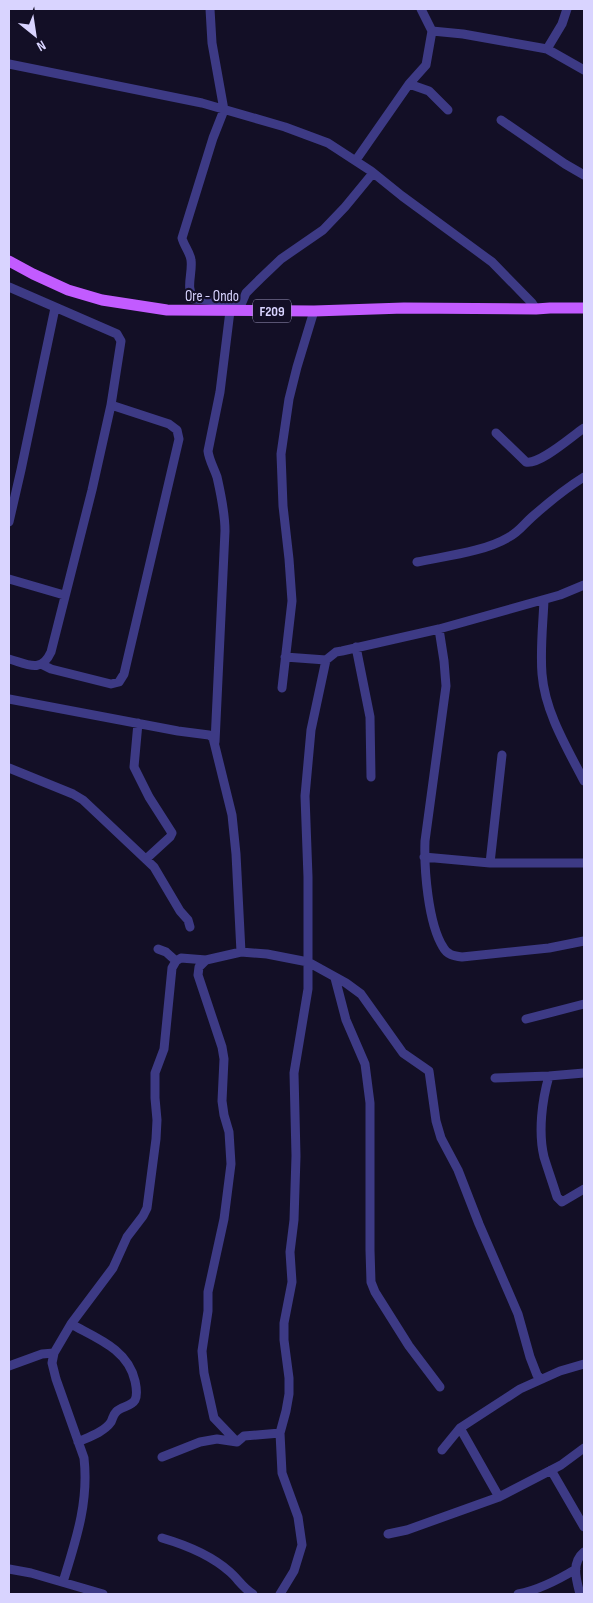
<svg xmlns="http://www.w3.org/2000/svg" width="593" height="1603" font-family="'Sofia Sans Condensed',sans-serif">
	<style>
		.lines { fill: none; stroke-linecap: round; stroke-linejoin: round }
		.minor { stroke: #3d3a85; stroke-width: 9 }
		.major { stroke: #c25bff; stroke-width: 11 }
		.labels { text-anchor: middle; dominant-baseline: central; stroke-width: 4.5; stroke-linejoin: round; paint-order: stroke }
		.shield { fill: #130f26; stroke: #9e99be; stroke-width: 1 }
		.shield-label { font-size: 14px; font-weight: bold; fill: #d9d4ff }
		.street-label { font-size: 15px; fill: #d9d4ff; stroke: #130f26 }
	</style>
	<rect width="100%" height="100%" fill="#130f26"/>
	<g class="lines">
		<!-- minor -->
		<path class="minor" d="M210,9l2,34 12,67 -11,28 -31,100c2,8 8,14 9,22 2,13 -6,28 3,39l47,4
			M421,9l11,22 31,3 84,15 37,21
			M547,49l15,-25 5,-15
			M9,64l193,39 83,24 43,16 43,28 31,25 90,66 40,41 4,6
			M409,84l20,7 19,19
			M501,120l64,44 19,11
			M356,160l53,-76 17,-19 6,-34
			M9,287l108,47 4,7 -10,64 -19,85 -41,162c-10,22 -24,12 -42,7
			M240,307l6,-14 14,-14 21,-20 42,-29 22,-23 28,-34
			M496,433l30,29c14,3 46,-26 58,-34
			M9,522l12,-52 34,-162
			M417,562c28,-6 67,-10 92,-25 10,-5 15,-13 23,-20 17,-15 34,-29 52,-40
			M9,579l55,16
			M544,600c-1,24 -4,49 -2,74 3,38 25,74 42,107
			M439,629l5,32 2,25 -21,155c-1,28 3,82 18,106 4,8 11,9 19,10l87,-9 35,-7
			M356,647l14,70 1,60
			M285,657l41,3
			M43,665l8,4 60,15 8,-2 5,-8 55,-235 -2,-9 -8,-6 -58,-19
			M282,688l10,-87 -3,-42 -6,-53 -2,-52 8,-55 8,-32 17,-56
			M9,699l169,32 31,4 4,3 19,77 4,39 5,98
			M138,723l-4,44 15,30 23,36 -2,4 -24,22
			M215,742l10,-211c0,-19 -4,-36 -8,-54 -3,-9 -8,-17 -9,-26l12,-59 10,-81
			M9,768l64,26 10,6 71,67 26,44 8,9 2,7
			M424,857l66,6h94
			M490,863l12,-108
			M158,949l8,3 10,9
			M206,960l-7,7 -1,8 24,72 2,12 -2,42 2,14 5,17 2,32 -7,55 -16,73v19l-6,40 2,22 10,45 23,24
			M335,978l11,42 19,44 5,39v147l1,32 4,10 34,54 31,41
			M526,1019l58,-15
			M549,1076c-7,24 -11,56 -5,81 4,13 9,27 13,40l5,5 22,-13
			M495,1078l54,-2 35,-3
			M71,1324c25,14 57,25 64,57 1,5 3,13 0,19 -4,7 -14,6 -19,12 -3,3 -3,6 -5,10 -7,10 -22,15 -33,20
			M9,1366l33,-12 12,-1
			M460,1428l39,69
			M237,1442l7,-6 36,-3
			M442,1450l18,-22 60,-39 40,-18 24,-7
			M162,1457l38,-15 17,-3 20,3
			M551,1470l33,57
			M388,1534l19,-4 92,-33 62,-32 23,-17
			M162,1538c24,7 49,17 68,34 8,7 13,16 23,22
			M9,1569l22,4 72,21
			M63,1582c13,-42 26,-80 21,-124l-28,-79 -4,-16 2,-10 17,-29 42,-56 14,-31 16,-21 4,-8 9,-69 1,-19 -2,-22v-25l9,-24 8,-81 4,-7 5,-3 25,2 35,-8 26,2 41,8 38,21 15,11 42,59 26,18 7,50 5,17 17,32 21,54 39,90 12,43 7,18 4,4
			M280,1594l14,-23 8,-26 -4,-28 -16,-44 -2,-40 6,-22 3,-17v-16l-5,-38v-17l8,-41 -2,-30 4,-32 2,-64 -2,-83 14,-84v-112l-3,-81 6,-66 15,-70 10,-8 6,-1 97,-22 121,-34 24,-10
			M518,1594c21,-4 40,-14 58,-25
			M580,1594c-4,-15 -9,-31 4,-42"/>
		<!-- major -->
		<path class="major" d="M9,261l24,13 35,16 34,10 65,10 147,1 90,-3 132,1 14,-1h34"/>
	</g>
	<g class="labels">
		<!-- shield labels -->
		<rect class="shield" x="253" y="299.5" width="38" height="23" rx="4"/>
		<g class="shield-label">
			<text x="272" y="311">F209</text>
		</g>
		<!-- street labels -->
		<g class="street-label">
			<text x="212" y="296">Ore - Ondo</text>
		</g>
	</g>
	<!-- border -->
	<rect width="593" height="1603" fill="none" stroke="#d9d4ff" stroke-width="20"/>
	<!-- north arrow -->
	<g transform="translate(35 35) rotate(150)" stroke="#130f26" stroke-width="4" paint-order="stroke">
	<path d="M0-4L9 19L0 12L-9 19Z" fill="#d9d4ff"/>
	<text y="-8" font-size="14" font-weight="bold" text-anchor="middle" fill="#d9d4ff">N</text>
	</g>
</svg>
